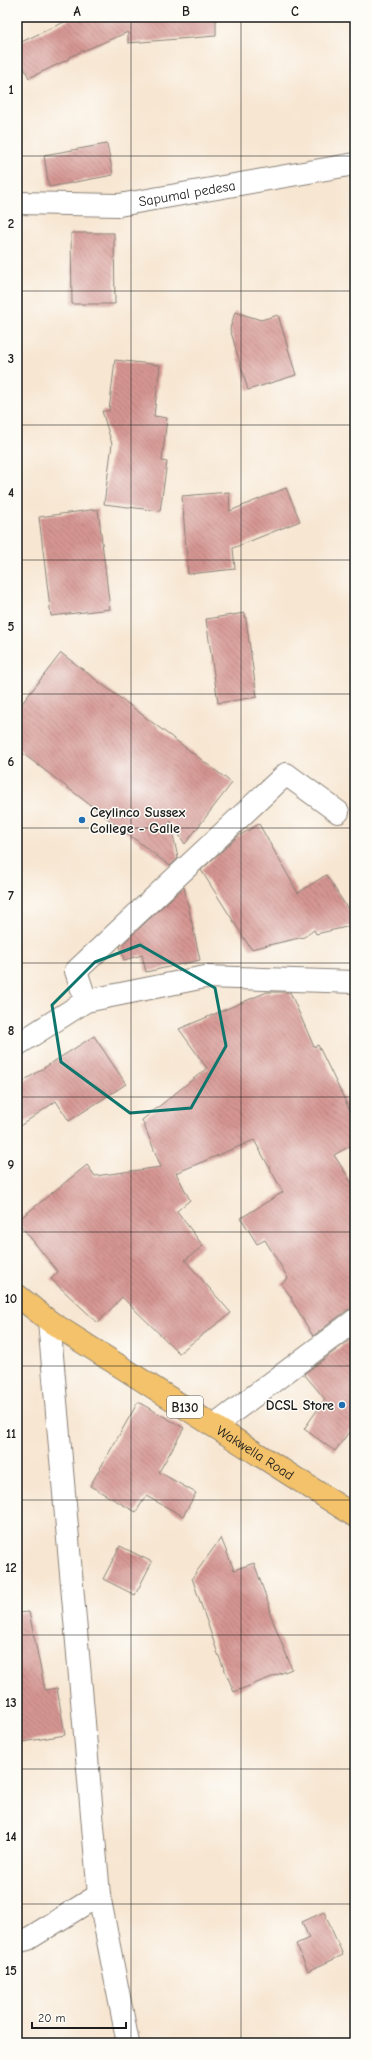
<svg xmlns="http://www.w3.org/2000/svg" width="372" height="2060" font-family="'Comic Neue',sans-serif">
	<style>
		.building { fill: url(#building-back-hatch) }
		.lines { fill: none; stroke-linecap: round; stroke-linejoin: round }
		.street-casing { stroke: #8a8177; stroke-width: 24 }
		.primary-casing { stroke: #8a8177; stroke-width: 24 }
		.street { stroke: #fff; stroke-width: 22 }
		.primary { stroke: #f3c26a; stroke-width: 22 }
		.marked { fill: none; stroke: #0f766e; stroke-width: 3; stroke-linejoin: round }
		.grid { fill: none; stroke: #1c1c1c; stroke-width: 1; stroke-opacity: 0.55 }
		.poi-dot { fill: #1f6fb2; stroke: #fdfcf7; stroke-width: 1.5 }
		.labels { text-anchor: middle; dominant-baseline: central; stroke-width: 3; stroke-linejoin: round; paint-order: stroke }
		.shield { fill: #fdfcf7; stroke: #605f5e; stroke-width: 1 }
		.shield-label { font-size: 13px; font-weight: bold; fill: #1c1c1c }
		.street-label { font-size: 14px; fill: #1c1c1c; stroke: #fdfcf7 }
		.poi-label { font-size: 14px; font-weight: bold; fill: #1c1c1c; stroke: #fdfcf7; text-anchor: start }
		.neatline { fill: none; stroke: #1c1c1c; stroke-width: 1.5 }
		.grid-label { font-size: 13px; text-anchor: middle; font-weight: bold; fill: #1c1c1c }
	</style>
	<defs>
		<pattern id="building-back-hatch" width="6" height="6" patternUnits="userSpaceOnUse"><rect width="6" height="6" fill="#d59592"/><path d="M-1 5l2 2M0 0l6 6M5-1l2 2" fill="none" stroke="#ac7976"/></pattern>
	</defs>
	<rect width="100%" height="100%" fill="#fdfcf7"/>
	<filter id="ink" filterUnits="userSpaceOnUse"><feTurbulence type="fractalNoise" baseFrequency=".025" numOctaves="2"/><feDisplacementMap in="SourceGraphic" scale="8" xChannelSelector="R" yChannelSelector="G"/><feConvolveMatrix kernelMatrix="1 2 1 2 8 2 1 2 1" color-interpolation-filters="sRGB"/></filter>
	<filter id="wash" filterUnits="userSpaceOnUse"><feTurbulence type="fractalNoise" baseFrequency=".012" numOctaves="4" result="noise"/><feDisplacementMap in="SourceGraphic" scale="16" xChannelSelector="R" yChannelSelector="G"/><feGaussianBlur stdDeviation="0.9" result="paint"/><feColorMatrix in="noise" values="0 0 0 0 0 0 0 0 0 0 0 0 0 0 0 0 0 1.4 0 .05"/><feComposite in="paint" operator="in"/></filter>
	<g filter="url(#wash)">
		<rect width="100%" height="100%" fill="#f7e6d2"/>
		<g id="blocks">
			<!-- building -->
			<path class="building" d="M75,17h141v19l-88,7v-11l-59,25v2l-40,19 -12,-25v-9z
				M107,144l6,31 -64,12 -5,-32z
				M71,233h43l1,71h-43z
				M235,312l26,8 17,-5 18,60 -48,15 -18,-61z
				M115,360l45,5 -6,51 13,2 -5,43 5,1 -7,49 -56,-7 8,-60 -10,-33h7z
				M286,488l14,33 -67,27 2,21 -47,5 -6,-78 47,-4 1,19z
				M98,509l12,100 -59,7 -12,-99z
				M245,613l12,84 -39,6 -12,-84z
				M61,653l171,130 -47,61 -15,-23 8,37 -8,8 -153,-117v-39z
				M259,824l39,69 28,-18 29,45v5l-39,9 -2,-4 -10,7 -53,12 -50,-79 36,-33z
				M184,887l16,73 -54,12 -4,-17 -18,5 -4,-14z
				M267,992h23l24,55 4,-2 37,76v22l-21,12 21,33v120l-8,2 -34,26 -22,-37 1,-1 -11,-14 7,-6 -23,-38 -8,4 -16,-26 42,-26 -29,-52 -78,33 14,27 -13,11 26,35 -18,14 46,53 -52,40 -57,-56 -24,26 -47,-44 7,-7 -41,-51 70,-56 8,11 66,-9 -19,-47 65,-52 -28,-39z
				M94,1036l32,48 -57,37 -13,-20 -39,27v-43z
				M355,1336v88l-20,27 -31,-22 21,-30 -21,-25z
				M138,1402l46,26 -25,44 37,21 -13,23 -37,-20 -10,16 -46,-26z
				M221,1538l13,32 20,-7 17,48h-2l23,58 -58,23 -16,-38 -26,-76z
				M120,1546l32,16 -17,33 -32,-16z
				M29,1612l16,78 12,-2 8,47 -48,8v-130z
				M324,1912l19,43 -35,16 -12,-27 13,-6 -7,-16z"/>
		</g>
	</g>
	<g filter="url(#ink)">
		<use href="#blocks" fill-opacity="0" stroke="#8a8177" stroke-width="1"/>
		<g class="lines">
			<!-- street casing -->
			<g class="street-casing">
				<g id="street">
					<path id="s1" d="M17,203l102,2 236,-41"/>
					<path d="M86,1001l-10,-30 210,-197 52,38"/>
					<path d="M17,1045l69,-44 119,-24 150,5"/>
					<path d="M49,1321l50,574 29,148"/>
					<path d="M214,1426l141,-106"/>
					<path d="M17,1942l11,-3 71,-44"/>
				</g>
			</g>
			<!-- primary casing -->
			<g class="primary-casing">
				<g id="primary">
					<path id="s2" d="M17,1295l32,26 306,195"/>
				</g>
			</g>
			<!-- street -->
			<use href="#street" class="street"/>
			<!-- primary -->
			<use href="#primary" class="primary"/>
		</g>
	</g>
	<!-- marked area -->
	<path class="marked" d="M140,945l75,43 11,58 -35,62 -61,5 -69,-51 -9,-57 43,-43z"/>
	<!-- grid -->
	<path class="grid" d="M131,17v2026M241,17v2026M17,156h338M17,291h338M17,425h338M17,560h338M17,694h338M17,828h338M17,963h338M17,1097h338M17,1232h338M17,1366h338M17,1500h338M17,1635h338M17,1769h338M17,1904h338"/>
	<!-- markers -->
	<g class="poi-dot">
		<circle cx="82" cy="820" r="4"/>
		<circle cx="342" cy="1405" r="4"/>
	</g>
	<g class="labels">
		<!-- shield labels -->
		<rect class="shield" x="167" y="1396" width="36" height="22" rx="3"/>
		<g class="shield-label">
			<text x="185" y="1407">B130</text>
		</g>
		<!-- street labels -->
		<g class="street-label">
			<text stroke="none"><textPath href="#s1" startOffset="171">Sapumal pedesa</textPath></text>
			<text stroke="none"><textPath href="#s2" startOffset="286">Wakwella Road</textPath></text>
		</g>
		<!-- poi labels -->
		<g class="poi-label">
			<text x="90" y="812">Ceylinco Sussex<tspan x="90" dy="16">College - Galle</tspan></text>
			<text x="334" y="1405" text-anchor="end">DCSL Store</text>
		</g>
	</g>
	<!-- margin -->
	<rect width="372" height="2060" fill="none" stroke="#fdfcf7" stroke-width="44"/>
	<!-- scale -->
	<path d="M32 2022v6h94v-6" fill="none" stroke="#1c1c1c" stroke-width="2"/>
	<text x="38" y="2022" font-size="12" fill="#1c1c1c" stroke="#fdfcf7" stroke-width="3" paint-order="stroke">20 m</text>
	<rect x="22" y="22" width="328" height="2016" class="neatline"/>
	<g class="grid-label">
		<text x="77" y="16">A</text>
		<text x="186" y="16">B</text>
		<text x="295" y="16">C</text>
		<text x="11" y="94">1</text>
		<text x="11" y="228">2</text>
		<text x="11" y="363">3</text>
		<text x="11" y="497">4</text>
		<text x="11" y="631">5</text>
		<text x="11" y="766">6</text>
		<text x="11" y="900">7</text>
		<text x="11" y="1035">8</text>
		<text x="11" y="1169">9</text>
		<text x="11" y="1303">10</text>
		<text x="11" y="1438">11</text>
		<text x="11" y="1572">12</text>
		<text x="11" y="1707">13</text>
		<text x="11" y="1841">14</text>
		<text x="11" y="1975">15</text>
	</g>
</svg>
